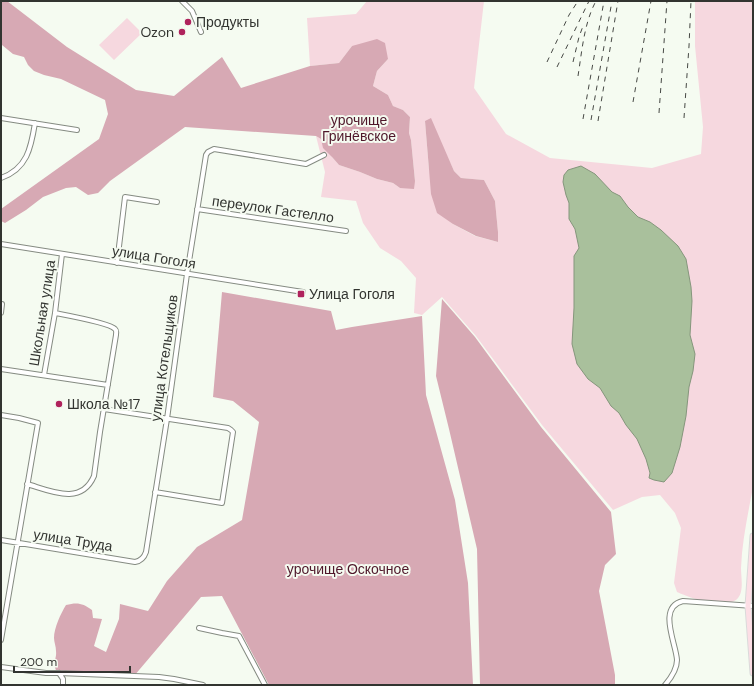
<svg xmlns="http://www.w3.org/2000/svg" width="754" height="686" font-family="'DM Sans',sans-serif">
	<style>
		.green { fill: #f6d8df; fill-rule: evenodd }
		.forest { fill: #d7a9b4 }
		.water { fill: #a9c09c; stroke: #85967c }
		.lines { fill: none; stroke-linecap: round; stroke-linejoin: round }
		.minor-casing { stroke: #858b82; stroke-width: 6 }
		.major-casing { stroke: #dadada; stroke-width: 7 }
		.minor { stroke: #fff; stroke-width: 4 }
		.major { stroke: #fcdee5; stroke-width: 5 }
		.rail { stroke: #464844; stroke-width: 1; stroke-dasharray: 5 5; stroke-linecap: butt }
		.poi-dot { fill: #af225c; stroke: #f5fbf1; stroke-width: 1.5 }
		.labels { text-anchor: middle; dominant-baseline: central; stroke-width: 4; stroke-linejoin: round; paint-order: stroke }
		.poi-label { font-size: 14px; fill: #323430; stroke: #f5fbf1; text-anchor: start }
		.park-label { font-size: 14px; fill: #4f172a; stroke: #f5fbf1 }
		.street-label { font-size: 14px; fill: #323430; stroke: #f5fbf1 }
	</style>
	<rect width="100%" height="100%" fill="#f5fbf1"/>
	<!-- green -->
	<path class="green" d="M367,1h117l-10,87 32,46 44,24 102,10 49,-14 2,-27 -8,-81v-45h58v486c-5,27 -11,54 -12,81 0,9 3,23 -3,30 -11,13 -48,0 -61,-6l-3,-9 7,-55 -6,-15 -15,-18 -18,2 -29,13 -71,-85 -66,-89 -34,-39 -20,18 -8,-2 2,-35 -15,-17 -21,-13 -17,-25 -7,-22 -35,-4 4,-25 -9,-36 5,3 11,18 7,8 21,7 17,7 16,4 7,5 15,-7 -4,-41 -2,-7 1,-16 -7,-7 -10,-4 -5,-11 -15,-9 4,-15 11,-12 -36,-13 -13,17 -29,3 -3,-48 49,-4zM425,121l22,35 7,15 7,7 23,2 11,21 3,31v10l-23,-6 -22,-12 -24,-54z
		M127,18l15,15 -28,27 -15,-15z"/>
	<!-- forest -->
	<path class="forest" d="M1,1h6l60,46 69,43 38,6 48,-39 19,31 69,-22 29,-3 13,-17 25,-7 8,4 3,16 -11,12 -4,15 15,9 5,11 10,4 7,7 -1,16 2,7 4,41 -1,8 -14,-1 -7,-5 -16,-4 -17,-7 -21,-7 -7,-8 -9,-9 -2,-9 -5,-3 -131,-9 -75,54 -12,12 -10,2 -12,-8 -10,1 -23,9 -17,13 -21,13 -4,-2v-12l98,-70 9,-25 -3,-14 -44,-21 -17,-4 -10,-4 -6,-6 -4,-8 -11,-3 -11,-9z
		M431,118l23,53 7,7 23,2 11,21 3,31v10l-22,-6 -23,-12 -16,-11 -6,-19 -6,-73z
		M222,292l109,19 5,19 16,-3 70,-11 4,79 29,105 13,83 5,102h-204l-47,-89 -21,1 -67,79 -77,-4c-6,-11 0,-11 -1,-21 0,-5 -2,-9 -2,-13 0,-10 7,-25 12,-33 11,-3 17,-2 26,5l1,8 9,1 -8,27 12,6 13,-33 1,-15 28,7 19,-30 30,-34 45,-27 17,-98 -26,-21 -20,-4z
		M442,299l33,38 66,90 70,85 5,42 -11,11 -6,26 16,84v10h-135l-3,-136 -28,-120 -13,-53z"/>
	<!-- water -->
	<path class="water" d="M581,166l14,8 17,18 8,4 8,11 10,10 12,5 11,8 17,16 8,13 5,28 1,14 -2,34 5,19 -2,17 -4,16 -3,29 -6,31 -8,26 -8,9 -10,-2 -5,-2 1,-5 -4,-14 -9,-20 -11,-14 -7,-12 -8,-7 -11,-18 -12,-9 -11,-15 -5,-20 2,-36v-52l5,-8 -4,-19 -6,-10v-16l-3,-8 -3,-13 1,-7 4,-5z"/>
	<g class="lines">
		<!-- minor casing -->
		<g class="minor-casing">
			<path id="minor" d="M182,1l10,10 9,21
				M1,118l76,12
				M1,178c26,-9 30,-30 34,-55
				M197,209l149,22
				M1,244l302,48
				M117,263l8,-66 32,5
				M1,304h1l-1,9
				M1,369l107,16
				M44,375l11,-62 7,-59
				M104,409l124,19 3,2 2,2 -11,71 -67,-11
				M1,415l18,3 19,5 -37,217
				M27,484c24,7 54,22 67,-8l6,-44 16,-97c0,-3 1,-4 -1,-6 -5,-6 -50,-14 -60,-16
				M1,540l134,22c6,-1 9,-4 11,-10l21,-133 20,-145 19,-119 2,-3 6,-3 92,15 18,-9
				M199,628l23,5 17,3 26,49
				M1,667l45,6h13l100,4 15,2 29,6
				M59,673l4,6v6
				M665,685c6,-7 12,-16 12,-25 -1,-17 -20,-53 6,-59l70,5"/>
		</g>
		<!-- major casing -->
		<g class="major-casing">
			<path id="major" d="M753,536l-5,70 5,67"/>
		</g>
		<!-- minor -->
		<use href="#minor" class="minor"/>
		<!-- major -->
		<use href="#major" class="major"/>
		<!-- rail -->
		<path class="rail" d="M547,62l22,-47 9,-14
			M573,62l6,-25 4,-11
			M557,67l32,-66
			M578,76c4,-25 6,-53 18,-75
			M633,102l18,-101
			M659,113l8,-112
			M684,118l5,-72 2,-45
			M583,119l21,-118
			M591,120l21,-119
			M598,121l20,-120"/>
	</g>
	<!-- markers -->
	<g class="poi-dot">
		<circle cx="188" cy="22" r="4"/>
		<circle cx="182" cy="32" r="4"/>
		<rect x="297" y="290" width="8" height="8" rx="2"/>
		<circle cx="59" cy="404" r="4"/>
	</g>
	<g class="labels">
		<!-- poi labels -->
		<g class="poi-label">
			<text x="196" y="22">Продукты</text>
			<text x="174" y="32" text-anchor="end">Ozon</text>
			<text x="309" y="294">Улица Гоголя</text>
			<text x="67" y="404">Школа №17</text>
		</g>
		<!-- park labels -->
		<g class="park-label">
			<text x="359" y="120">урочище<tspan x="359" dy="16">Гринёвское</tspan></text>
			<text x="348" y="569">урочище Оскочное</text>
		</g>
		<!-- street labels -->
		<g class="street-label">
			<text transform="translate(273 209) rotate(8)">переулок Гастелло</text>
			<text transform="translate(154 257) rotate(9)">улица Гоголя</text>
			<text transform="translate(42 313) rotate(-81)">Школьная улица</text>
			<text transform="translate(164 358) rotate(-82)">улица Котельщиков</text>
			<text transform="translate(73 540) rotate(9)">улица Труда</text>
		</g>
	</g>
	<!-- border -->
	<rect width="754" height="686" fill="none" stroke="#323430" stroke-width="4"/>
	<!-- scale -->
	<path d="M14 666v6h116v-6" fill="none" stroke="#323430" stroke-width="2"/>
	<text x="20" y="666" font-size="12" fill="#323430" stroke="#f5fbf1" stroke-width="3" paint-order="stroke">200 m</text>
</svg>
